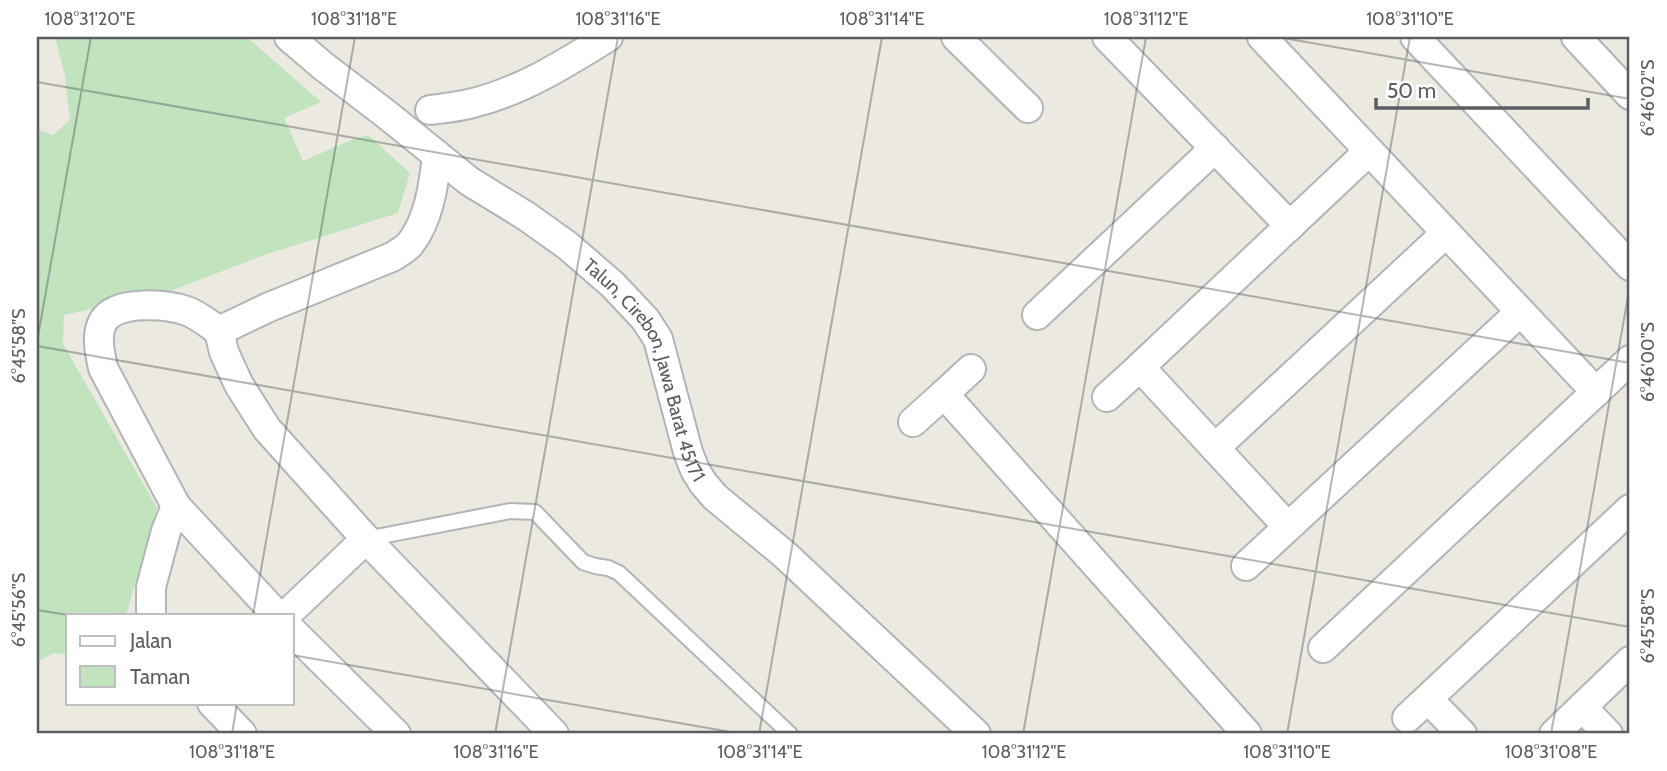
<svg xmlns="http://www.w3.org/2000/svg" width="1667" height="771" font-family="Cabin,sans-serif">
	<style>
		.green { fill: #c1e3be }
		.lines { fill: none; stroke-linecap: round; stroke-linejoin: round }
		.lane-casing { stroke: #b2b5b8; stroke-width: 18 }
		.street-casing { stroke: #b2b5b8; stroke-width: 32 }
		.lane { stroke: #fff; stroke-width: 14 }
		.street { stroke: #fff; stroke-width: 28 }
		.ticks { fill: none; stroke: #5a5e62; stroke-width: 2; stroke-opacity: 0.45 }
		.labels { text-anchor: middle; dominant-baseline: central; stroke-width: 7; stroke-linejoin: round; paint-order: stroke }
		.street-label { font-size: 19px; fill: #5a5e62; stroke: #fff }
		.neatline { fill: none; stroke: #5a5e62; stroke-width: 2.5 }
		.ticks-label { font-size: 18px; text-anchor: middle; fill: #5a5e62 }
	</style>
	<rect width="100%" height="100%" fill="#ece9e1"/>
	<!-- green -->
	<path class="green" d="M55,37h192l74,65 -37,16 19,43 48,-21 17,-5 42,38 -12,40 -134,42 -96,37 -104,23 -1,29 94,164 -31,107h-58v39l-14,-1 -17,9v-533l16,6 17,-15 -5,-44z"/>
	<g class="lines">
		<!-- lane casing -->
		<g class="lane-casing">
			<path id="lane" d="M366,539l144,-28 25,1 48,50 12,4 13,2 11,5 171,161"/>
		</g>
		<!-- street casing -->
		<g class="street-casing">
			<g id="street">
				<path id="s1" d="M289,37l34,29 63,48 83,67 57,35 42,30 45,39 32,34 13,20 30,113 7,18 8,13 12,14 69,57 192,180"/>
				<path d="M956,37l72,71"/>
				<path d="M1107,37l183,189"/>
				<path d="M1262,37l334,355"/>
				<path d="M1415,37l215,229"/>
				<path d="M1576,37l54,58"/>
				<path d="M430,110c14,-2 29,-3 43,-7 49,-12 93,-40 135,-66"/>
				<path d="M1037,315l178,-167"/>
				<path d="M219,331l5,21 15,33 28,44 99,110 188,195"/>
				<path d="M944,394l27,-25"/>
				<path d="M1107,397l33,-30"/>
				<path d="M913,422l31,-28 303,340"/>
				<path d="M1215,448l231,-215"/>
				<path d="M176,506l101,109"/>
				<path d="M1288,527l-148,-160 229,-216"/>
				<path d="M1246,566l274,-254"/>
				<path d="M151,615v-28l15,-56 10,-25 -73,-138c-3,-15 -8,-34 1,-48 13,-20 63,-16 83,-9 11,4 22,13 32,20l48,-23 125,-51c6,-4 14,-8 18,-13 19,-24 24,-60 27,-89"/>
				<path d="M286,615l80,-76"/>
				<path d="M292,631l104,103"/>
				<path d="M1323,648l307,-288"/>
				<path d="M1428,699l34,35"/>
				<path d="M212,703l30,31"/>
				<path d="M1582,707l26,27"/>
				<path d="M1407,718l223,-209"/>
				<path d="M1554,734l76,-73"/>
			</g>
		</g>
		<!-- lane -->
		<use href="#lane" class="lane"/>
		<!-- street -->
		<use href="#street" class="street"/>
	</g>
	<!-- ticks -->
	<path class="ticks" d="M1278,37l352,62M37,82l1593,281M37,342l54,-305M37,346l1593,281M37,610l31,5M253,615l102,-578M292,655l450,79M232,734l5,-31M495,734l123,-697M759,734l123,-697M1023,734l123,-697M1287,734l123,-697M1551,734l79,-449"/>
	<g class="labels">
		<!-- street labels -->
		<g class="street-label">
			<text stroke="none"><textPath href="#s1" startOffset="500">Talun, Cirebon, Jawa Barat 45171</textPath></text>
		</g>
	</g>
	<!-- border -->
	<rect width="1667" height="771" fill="none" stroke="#ffffff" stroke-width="77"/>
	<!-- legend -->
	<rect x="66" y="614" width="228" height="91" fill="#ffffff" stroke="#bdbfc0" stroke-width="2"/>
	<rect x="80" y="636" width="35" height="10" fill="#ffffff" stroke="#bdbfc0" stroke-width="2"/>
	<text x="130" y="648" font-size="21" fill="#5a5e62">Jalan</text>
	<rect x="80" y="666" width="35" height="21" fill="#c1e3be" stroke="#bdbfc0" stroke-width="2"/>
	<text x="130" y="684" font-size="21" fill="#5a5e62">Taman</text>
	<!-- scale -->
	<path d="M1376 98v10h212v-10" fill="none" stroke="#5a5e62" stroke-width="3.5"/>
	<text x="1387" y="98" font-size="21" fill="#5a5e62" stroke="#ffffff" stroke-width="5" paint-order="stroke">50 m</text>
	<rect x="38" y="38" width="1590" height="694" class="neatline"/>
	<g class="ticks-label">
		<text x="90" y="25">108°31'20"E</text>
		<text x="354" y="25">108°31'18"E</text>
		<text x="618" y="25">108°31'16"E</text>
		<text x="882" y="25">108°31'14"E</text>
		<text x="1146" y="25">108°31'12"E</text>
		<text x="1410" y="25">108°31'10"E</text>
		<text transform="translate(1648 98) rotate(-90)" y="6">6°46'02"S</text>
		<text transform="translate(19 346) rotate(-90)" y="6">6°45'58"S</text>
		<text transform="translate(1648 362) rotate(-90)" y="6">6°46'00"S</text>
		<text transform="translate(19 610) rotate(-90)" y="6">6°45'56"S</text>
		<text transform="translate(1648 626) rotate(-90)" y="6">6°45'58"S</text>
		<text x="232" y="758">108°31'18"E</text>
		<text x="496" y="758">108°31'16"E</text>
		<text x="760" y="758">108°31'14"E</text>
		<text x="1024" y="758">108°31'12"E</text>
		<text x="1287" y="758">108°31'10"E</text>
		<text x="1551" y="758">108°31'08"E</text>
	</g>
</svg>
